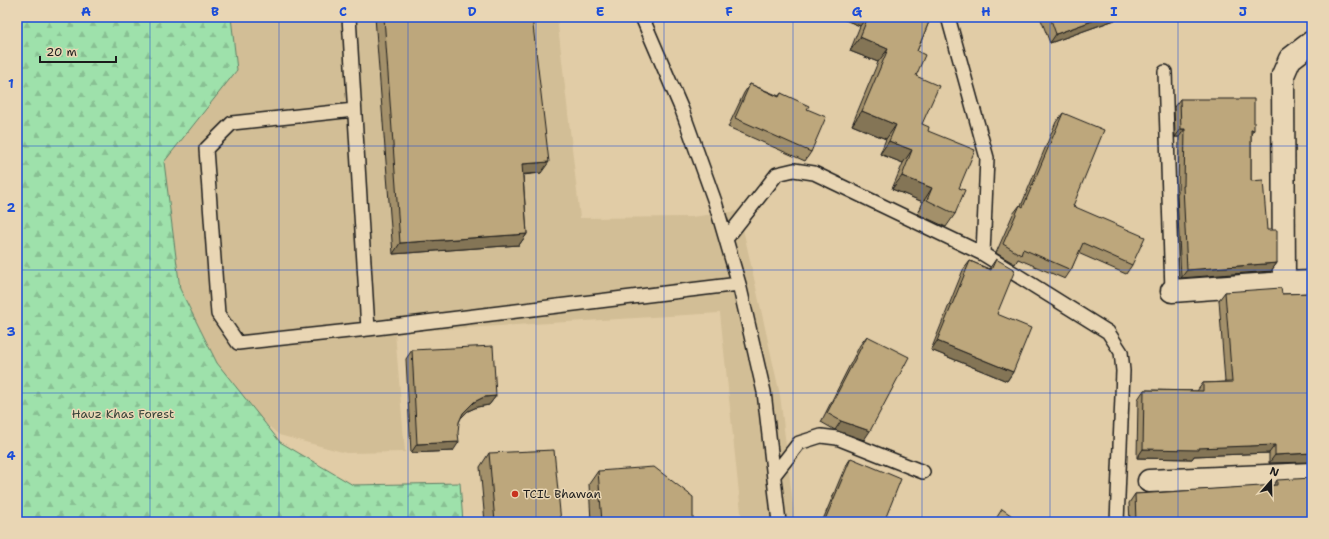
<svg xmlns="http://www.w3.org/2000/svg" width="1329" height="539" font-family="'Shantell Sans',sans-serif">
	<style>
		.built { fill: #d2be96 }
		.forest { fill: url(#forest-firs); stroke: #5d7e64 }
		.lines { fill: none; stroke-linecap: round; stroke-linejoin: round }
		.lane-casing { stroke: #1c1c1c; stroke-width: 16 }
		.street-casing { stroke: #1c1c1c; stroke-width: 25 }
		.lane { stroke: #e9d6b4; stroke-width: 13 }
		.street { stroke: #e9d6b4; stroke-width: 22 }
		.wall { fill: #a3906a; stroke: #1c1c1c }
		.shaded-wall { fill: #847556; stroke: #1c1c1c }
		.building { fill: #bda77b; stroke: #1c1c1c }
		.grid { fill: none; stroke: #1d4ed8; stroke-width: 1; stroke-opacity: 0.55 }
		.poi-dot { fill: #c8321e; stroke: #e9d6b4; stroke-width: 1.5 }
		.labels { text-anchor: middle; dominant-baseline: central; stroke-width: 3; stroke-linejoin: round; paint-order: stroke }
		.park-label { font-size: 12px; fill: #364339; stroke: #e9d6b4 }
		.poi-label { font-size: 12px; fill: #1c1c1c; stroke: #e9d6b4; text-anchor: start }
		.neatline { fill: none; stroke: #1d4ed8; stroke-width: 1.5 }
		.grid-label { font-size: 13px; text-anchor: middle; font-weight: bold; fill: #1d4ed8 }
	</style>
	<defs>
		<pattern id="forest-firs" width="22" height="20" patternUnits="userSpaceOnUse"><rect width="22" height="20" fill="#9ee1ab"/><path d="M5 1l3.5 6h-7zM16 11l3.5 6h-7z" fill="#88c093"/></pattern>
	</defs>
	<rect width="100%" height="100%" fill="#e1cca6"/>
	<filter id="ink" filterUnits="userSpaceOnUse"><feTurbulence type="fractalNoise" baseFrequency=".025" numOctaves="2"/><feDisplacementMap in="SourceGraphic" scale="8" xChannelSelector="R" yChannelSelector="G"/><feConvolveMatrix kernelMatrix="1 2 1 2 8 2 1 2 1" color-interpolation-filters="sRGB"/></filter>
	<g filter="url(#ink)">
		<!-- built -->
		<path class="built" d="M231,17h326l23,201 111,-1 48,-6 41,184 15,127h-53l-22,-209 -325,19 10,120 -59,1 -67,-18 -15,-13 -47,-59 -37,-74 -16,-127 73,-92z"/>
		<!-- forest -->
		<path class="forest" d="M17,17h214l6,53 -73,92 16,127 37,74 63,79 73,43 107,-2 3,39h-446z"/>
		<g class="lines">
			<!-- lane casing -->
			<g class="lane-casing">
				<path id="lane" d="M349,17l19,312 371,-45
					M642,17l40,93 33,92 24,82 25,108 15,130
					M948,17l39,141 -4,96 125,78 13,20 2,19 -6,151
					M1165,72l7,219
					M354,110l-122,13 -26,26 12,165 20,29 130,-14
					M726,239l51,-65 17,-4 20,3 169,81
					M774,475l25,-32 22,-7 16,2 86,34"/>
			</g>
			<!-- street casing -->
			<g class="street-casing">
				<path id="street" d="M1312,42l-22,17 -7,16 1,208 28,-1
					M1172,291l112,-8
					M1149,481l163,-7"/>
			</g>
			<!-- lane -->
			<use href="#lane" class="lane"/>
			<!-- street -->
			<use href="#street" class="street"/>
		</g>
		<!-- wall -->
		<path class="wall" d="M375,17h157l9,156 -18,2 4,59 -8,11 -126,9z
			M838,17h93l-14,34 -1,25 6,48 6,7 31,57 -4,26 -9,13 -28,-13 5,-12 -31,-13 11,-26 -23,-9 6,-15 -34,-14 26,-63 -28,-11 10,-25z
			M1040,17h83l-73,26z
			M750,84l29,12 2,-3 26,16 4,43 -6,9 -77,-34 16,-34z
			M1180,99l71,35v47l26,82 -6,8 -90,7 -4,-84 1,-2 1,-55h-4l-1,-30z
			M1063,113l10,93 59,59 -6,9 -48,-21 -7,17 -6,9 -47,-20 -3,5 -19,-11 17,-39 7,-9 1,1 35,-84z
			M996,259l1,55 16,58 -6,9 -76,-31 32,-80 7,-9 19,8z
			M1225,292l57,2 30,-1v169l-43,1v-10l-75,3 -2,3 -55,-1 1,-59 6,-9 53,1 6,-8 22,-1 -6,-82z
			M867,336l-3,104 -29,-10 -14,-8 39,-77z
			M412,350l84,46 -7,9 -12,2 -9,4 -7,7 -2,4 -6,29 -42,2 -5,-94z
			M489,453l72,69h-76l-5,-55z
			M851,458l33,64h-62l23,-55z
			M598,471l95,49 12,2h-114l-2,-38z
			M1277,480l35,42h-182l-1,-19 6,-9 138,-8z"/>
		<!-- shaded-wall -->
		<path class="shaded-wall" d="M838,17h29l-7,9z
			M1103,17h20l-73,26 6,-9z
			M860,37l28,12 -10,13 -28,-11z
			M862,111l34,14 -10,14 -34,-14z
			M1181,129h4l-6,8h-4z
			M1251,130h3l-6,8z
			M889,141l23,9 -9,13 -23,-9z
			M549,162l-8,11 -27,2 8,-11z
			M902,176l30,12 -9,14 -31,-13z
			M527,234l-8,11 -126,9 7,-11z
			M1277,263l-6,8 -90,7 6,-8z
			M937,341l76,31 -6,9 -76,-31z
			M496,396l-7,9 -12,2 -9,4 -11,11 6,-9 11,-11 10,-5z
			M841,421l29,10 -6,9 -29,-10z
			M459,442l-6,9 -42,2 6,-9z
			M1275,445l-6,8 -75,3 -2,3 -55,-1 6,-9z
			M1312,453v9l-43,1 6,-8z"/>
		<!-- building -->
		<path class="building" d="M384,17h148l17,145 -27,2 5,70 -127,9z
			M868,17h63l-14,34 8,4 -9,21 23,10 -17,38 7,3 -1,4 47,19 -16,38 6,2 -10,24 -28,-14 5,-12 -30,-12 10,-26 -23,-9 7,-16 -34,-14 26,-62 -28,-12z
			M1050,17h53l-47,17z
			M750,84l29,13 2,-4 28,13 -2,3 19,8 -15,35 -76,-34z
			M1180,99h74v31h-3v51l12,-1 4,50h10v33l-90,7 -4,-84h1l1,-57h-4z
			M1063,113l41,17 -31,76 72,31 -13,28 -49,-22 -12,27 -48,-21 -2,6 -18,-11 17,-39 3,2z
			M996,259l19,11 -18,44 34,14 -18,44 -76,-31 33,-80 21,9z
			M1281,288l1,6 30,-1v160l-37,2v-10l-77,3v2l-55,-1 1,-59 59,1v-8l29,-1 -7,-90z
			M867,336l42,21 -39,74 -29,-10 -14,-8z
			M493,346l3,50 -12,1 -10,5 -11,11 -4,9 -1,11 1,9 -42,2 -5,-94z
			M554,450l7,72h-66l-6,-69z
			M851,458l50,21 -17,43h-60z
			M654,467l39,30v23h12v2h-103l-4,-51z
			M1312,478v44h-176l-1,-28 142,-9v-5z
			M1002,509l19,13h-27z"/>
	</g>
	<!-- grid -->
	<path class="grid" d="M150,17v505M279,17v505M408,17v505M536,17v505M664,17v505M793,17v505M922,17v505M1050,17v505M1178,17v505M17,146h1295M17,270h1295M17,393h1295"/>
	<!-- markers -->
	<circle class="poi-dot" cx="515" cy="494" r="4"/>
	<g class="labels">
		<!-- park labels -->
		<g class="park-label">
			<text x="123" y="414">Hauz Khas Forest</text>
		</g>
		<!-- poi labels -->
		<g class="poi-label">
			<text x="523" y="494">TCIL Bhawan</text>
		</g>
	</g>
	<!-- margin -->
	<rect width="1329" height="539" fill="none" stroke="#e9d6b4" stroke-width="44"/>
	<!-- north arrow -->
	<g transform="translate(1271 481) rotate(20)" stroke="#e9d6b4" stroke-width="3" paint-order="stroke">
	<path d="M0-3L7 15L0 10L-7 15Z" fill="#1c1c1c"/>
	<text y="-6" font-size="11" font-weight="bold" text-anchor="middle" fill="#1c1c1c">N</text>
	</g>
	<!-- scale -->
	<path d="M40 56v6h76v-6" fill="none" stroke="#1c1c1c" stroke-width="2"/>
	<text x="46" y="56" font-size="12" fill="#1c1c1c" stroke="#e9d6b4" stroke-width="3" paint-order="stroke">20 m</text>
	<rect x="22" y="22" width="1285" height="495" class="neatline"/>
	<g class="grid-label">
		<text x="86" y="16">A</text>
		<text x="215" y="16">B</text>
		<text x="343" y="16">C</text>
		<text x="472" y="16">D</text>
		<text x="600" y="16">E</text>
		<text x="729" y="16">F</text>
		<text x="857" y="16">G</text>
		<text x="986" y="16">H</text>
		<text x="1114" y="16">I</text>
		<text x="1243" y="16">J</text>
		<text x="11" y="88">1</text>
		<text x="11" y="212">2</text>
		<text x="11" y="336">3</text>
		<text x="11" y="460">4</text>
	</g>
</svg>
